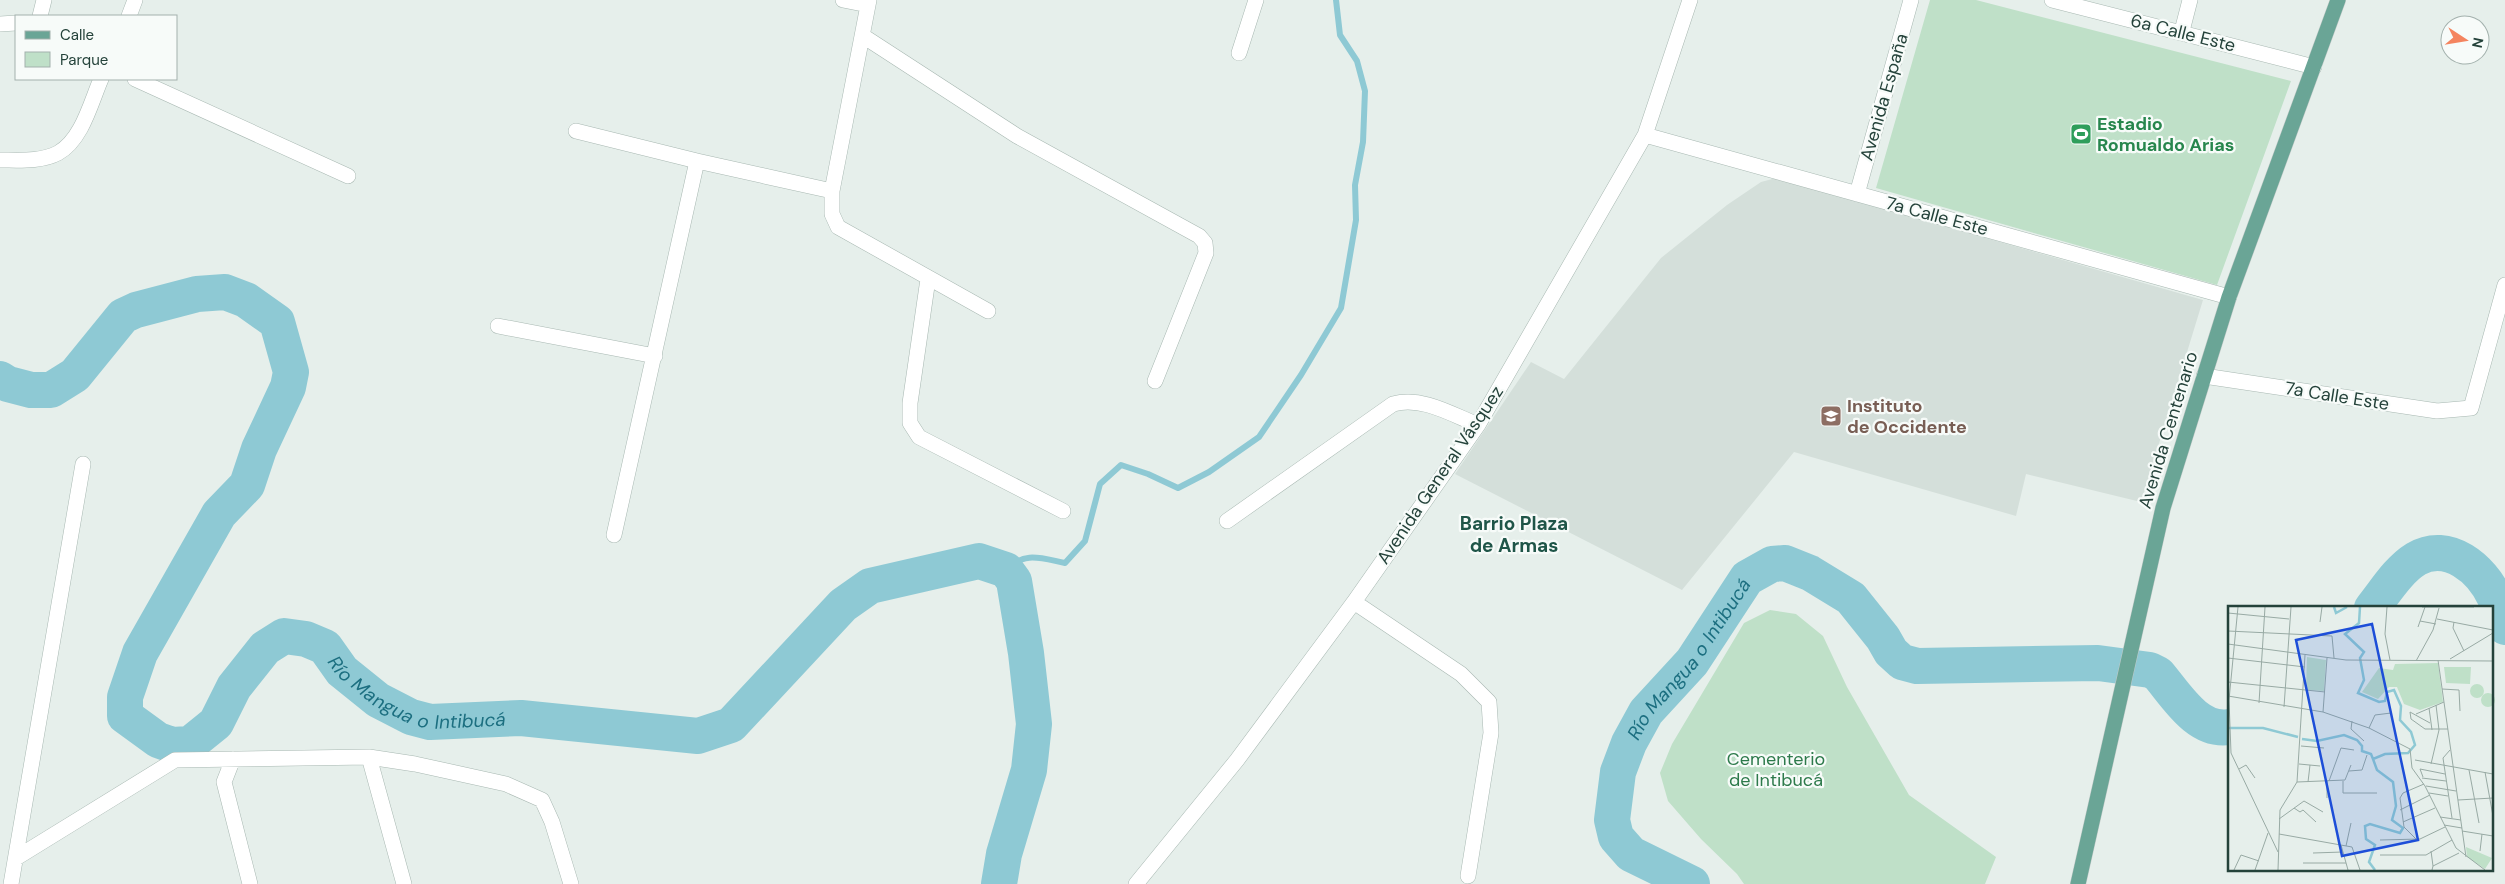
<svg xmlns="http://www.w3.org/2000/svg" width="2505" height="884" font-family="'DM Sans',sans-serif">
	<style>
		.built { fill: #d4dfda }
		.green { fill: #bfe0c8 }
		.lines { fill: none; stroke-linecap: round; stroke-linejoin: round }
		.stream { stroke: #8ec9d4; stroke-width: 6 }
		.river { stroke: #8ec9d4; stroke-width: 36 }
		.minor-casing { stroke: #a8b8b2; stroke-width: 16 }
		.major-casing { stroke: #c2cac8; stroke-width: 16 }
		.minor { stroke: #fff; stroke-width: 15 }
		.major { stroke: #6aa596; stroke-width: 15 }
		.labels { text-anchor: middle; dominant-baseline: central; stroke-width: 4.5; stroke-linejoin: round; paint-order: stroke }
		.street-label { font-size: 18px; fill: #24423a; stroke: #f7fbf9 }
		.leisure-label { font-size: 18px; font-weight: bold; fill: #27864d; stroke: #f7fbf9; text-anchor: start }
		.education-label { font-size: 18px; font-weight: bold; fill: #785e54; stroke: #f7fbf9; text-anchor: start }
		.park-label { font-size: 18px; fill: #2d7a4b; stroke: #f7fbf9 }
		.neighbourhood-label { font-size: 19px; font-weight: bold; fill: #1f5548; stroke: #f7fbf9 }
		.water-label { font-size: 19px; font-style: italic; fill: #1c6f80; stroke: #f7fbf9 }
		.inset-river { fill: none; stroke: #8ec9d4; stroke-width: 2.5 }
		.inset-road { fill: none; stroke: #98aaa4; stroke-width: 1 }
		.view { fill: #1d4ed8; fill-opacity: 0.15; stroke: #1d4ed8; stroke-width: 2.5 }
		.inset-edge { fill: none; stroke: #24423a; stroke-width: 2.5 }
	</style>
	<rect width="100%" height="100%" fill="#e6efeb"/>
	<!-- built -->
	<path class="built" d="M1776,178l427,122 -62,202 -115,-28 -10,42 -222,-64 -112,138 -227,-116 76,-112 33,17 97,-121 66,-53 34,-23z"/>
	<!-- green -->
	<path class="green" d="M1930,0h46l315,81 -74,204 -341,-97z
		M1770,610l26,4 27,22 24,51 62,108 87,62 -11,27h-241l-7,-10 -36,-35 -33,-38 -8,-28 12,-29 72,-121z"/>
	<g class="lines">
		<!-- stream -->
		<path class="stream" d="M1006,570c19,-19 34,-12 59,-7l20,-22 15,-57 21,-19 27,9 30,14 31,-16 50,-35 42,-62 40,-67 15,-88 -1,-35 8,-43 2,-51 -8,-30 -17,-26 -4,-35"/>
		<!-- river -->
		<g class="river">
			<path id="s1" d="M0,379l8,5 23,6h20l24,-15 48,-59 13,-6 61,-16 28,-2 21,8 31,22 14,50 -3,15 -29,62 -12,36 -28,29 -79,139 -15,44v19l33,24 14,5 18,-1 26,-21 18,-36 31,-39 19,-12 22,3 19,8 17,24 36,29 33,17 19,5 91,-4 177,18 33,-11 112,-120 27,-19 109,-25 27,9 8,11 12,72 8,71 -5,46 -25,84 -5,30"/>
			<path d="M2372,608c13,-16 26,-38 44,-49 32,-19 66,10 79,39 5,9 7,20 10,29"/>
			<path id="s2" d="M1692,884l-61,-30 -15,-17 -4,-17 6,-48 11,-29 17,-31 46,-50 55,-84 25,-14 13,-1 25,10 41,25 32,40 8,14 11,10 15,4 181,-3 52,7 8,4c18,21 39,58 71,53"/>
		</g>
		<!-- minor casing -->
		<g class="minor-casing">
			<path id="minor" d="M843,0l25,5
				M869,0l-37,191v23l6,13 150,84
				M2052,0l262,67
				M40,16l4,-16
				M129,16l6,-16
				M0,24l16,-1
				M2182,31l8,-31
				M863,36l154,100 182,100 6,7 1,10 -51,128
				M1239,53l17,-53
				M135,79l213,97
				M576,131l121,30
				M1645,135l584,162
				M0,160c19,0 41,2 58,-7 24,-13 33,-51 43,-74
				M1857,194l54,-194
				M928,279l-18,124v20l9,14 144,74
				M498,326l157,30
				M2204,376l233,35 34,-3 34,-123
				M1227,521l166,-117c29,-8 58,10 85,21
				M614,535l83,-374 135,30
				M1354,602l107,72 28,28 2,31 -23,143
				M369,757l35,127
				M233,759l-9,23 26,102
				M16,858l159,-98 194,-3 46,7 91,20 36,16 10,22 19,62
				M11,884l72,-420
				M1136,884l101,-124 117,-158 124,-177 167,-290 45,-135"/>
		</g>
		<!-- major casing -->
		<g class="major-casing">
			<path id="major" d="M2078,884l85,-376 66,-211 109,-297"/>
		</g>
		<!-- minor -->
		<use href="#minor" class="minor"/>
		<!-- major -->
		<use href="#major" class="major"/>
	</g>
	<!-- icons -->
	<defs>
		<g id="stadium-square" transform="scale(1.125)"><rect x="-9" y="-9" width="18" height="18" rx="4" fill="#2e9e5b" stroke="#f7fbf9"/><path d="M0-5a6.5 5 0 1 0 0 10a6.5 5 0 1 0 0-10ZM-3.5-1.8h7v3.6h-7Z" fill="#fff"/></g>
		<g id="school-square" transform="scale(1.125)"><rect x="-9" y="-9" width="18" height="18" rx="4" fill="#8d6e63" stroke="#f7fbf9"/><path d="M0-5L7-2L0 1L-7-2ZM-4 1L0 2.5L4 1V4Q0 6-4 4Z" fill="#fff"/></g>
	</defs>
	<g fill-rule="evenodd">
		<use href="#stadium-square" x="2081" y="134"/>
		<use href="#school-square" x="1831" y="416"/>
	</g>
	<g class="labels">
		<!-- street labels -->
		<g class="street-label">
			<text transform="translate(2183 33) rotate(14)">6a Calle Este</text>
			<text transform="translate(1884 97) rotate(-74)">Avenida España</text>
			<text transform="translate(1937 216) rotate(15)">7a Calle Este</text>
			<text transform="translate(2337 396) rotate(9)">7a Calle Este</text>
			<text transform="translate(2168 430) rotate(-73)">Avenida Centenario</text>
			<text transform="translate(1440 475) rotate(-56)">Avenida General Vásquez</text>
		</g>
		<!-- leisure labels -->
		<g class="leisure-label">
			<text x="2097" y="124">Estadio<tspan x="2097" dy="21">Romualdo Arias</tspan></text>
		</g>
		<!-- education labels -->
		<g class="education-label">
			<text x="1847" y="406">Instituto<tspan x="1847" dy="21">de Occidente</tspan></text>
		</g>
		<!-- park labels -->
		<g class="park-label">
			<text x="1776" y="759">Cementerio<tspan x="1776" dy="21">de Intibucá</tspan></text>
		</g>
		<!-- neighbourhood labels -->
		<g class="neighbourhood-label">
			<text x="1514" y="523">Barrio Plaza<tspan x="1514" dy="22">de Armas</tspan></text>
		</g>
		<!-- water labels -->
		<g class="water-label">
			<text stroke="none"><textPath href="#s2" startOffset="291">Río Mangua o Intibucá</textPath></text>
			<text stroke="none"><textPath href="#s1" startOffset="1136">Río Mangua o Intibucá</textPath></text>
		</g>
	</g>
	<!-- overview -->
	<g transform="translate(2228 606)">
		<rect width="265" height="265" fill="#e6efeb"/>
		<path d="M79,51l19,3 -2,31 -18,-1zM210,57l5,39 -23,8 -16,-6 -7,-17h-8l-11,12 -16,-7 17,-24 14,2 2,-6zM216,61h27l-1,17 -24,-1zM242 85a7 7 0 1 1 14 0a7 7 0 1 1-14 0ZM253 94a7 7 0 1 1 14 0a7 7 0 1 1-14 0ZM238,241l26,11 -7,11 -18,-12z" fill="#bfe0c8"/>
		<path class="inset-river" d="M106,1l2,6 11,-6M132,1l-1,16 -14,11 19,18 -4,6 4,22 -6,13 21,9 6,-1 2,-9 7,-2 7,16 -1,14 11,12 4,13 -7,8 -23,1 -12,5 4,11 16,12 3,24 -4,14 11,8 -3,5 -30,-9 -5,2 1,13 9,6 -6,17 6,8M0,122h35l35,9M74,133l15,2 27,-6 13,5 5,6v5l9,3 2,5"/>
		<path class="inset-road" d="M10,1l-9,93 2,53 47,99M159,1l-2,27 5,26M194,1h52M0,7l61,6M209,13l56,11M192,15l16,3M92,16l2,-15M226,16l-1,6 11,23M190,21l7,-20M0,25l104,5 2,22M0,38l118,16 147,1M0,52l77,9M222,53l43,-26M210,54l28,197M188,55l17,-31 6,-22M0,76l97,10M214,83l17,1 1,21M0,90l95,16 46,16 41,21 2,19 13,18 31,62 29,22M31,97l6,-96M56,101l7,-100M201,102l3,22M95,106l4,-54M188,108l28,-12M124,115l-1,8 13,12M202,117l-20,-11 1,7 14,10h23M141,122l6,-13 16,-2M73,140l23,2M222,144l-7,8 9,60M187,154l78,14M71,158l21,2M203,158l8,-34 -3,-25M11,163l7,-4 9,13M241,164l10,53M121,165l13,-1 5,-15M257,166l8,44M195,171l-3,-8 25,5M194,172l24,3M99,175v17M101,175l12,-33 13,2M115,175v12h34M69,176l48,-2 6,-15M80,176l2,-17M198,180l30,5M201,187l19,3M230,194l35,-2M66,202l6,4 3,-2 13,12M172,204l30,-15M212,211l21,3M51,213l25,-18 19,11M175,216l32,-14M216,219l18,3M234,225l31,5M51,228l73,13 8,23M188,233l-12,-12 -4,-29 3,-5 21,-9M152,234l40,-1 25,-12M113,239l7,25M118,240l5,-23M203,245l2,15M252,245l2,-17M85,247l30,-1M152,249h46l26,-15M75,257h43M6,264l7,-15 18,6M27,264l13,-37M50,264l2,-60 17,-28 8,-127M204,264l1,-4 26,-13"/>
		<path class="view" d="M144,18l46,216 -76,16 -46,-216z"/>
		<rect width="265" height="265" class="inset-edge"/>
	</g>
	<!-- legend -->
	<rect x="15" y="15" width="162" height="65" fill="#f7fbf9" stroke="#a3b1ad"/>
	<rect x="25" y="31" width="25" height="8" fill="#6aa596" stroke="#a3b1ad"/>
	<text x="60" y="40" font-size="15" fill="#24423a">Calle</text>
	<rect x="25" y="52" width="25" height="15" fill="#bfe0c8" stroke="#a3b1ad"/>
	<text x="60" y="65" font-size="15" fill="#24423a">Parque</text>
	<!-- north arrow -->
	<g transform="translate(2465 40) rotate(102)"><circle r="24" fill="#f7fbf9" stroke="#a3b1ad"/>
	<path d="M0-4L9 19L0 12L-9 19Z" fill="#f4845f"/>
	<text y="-8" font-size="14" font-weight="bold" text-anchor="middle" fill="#24423a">N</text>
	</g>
</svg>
